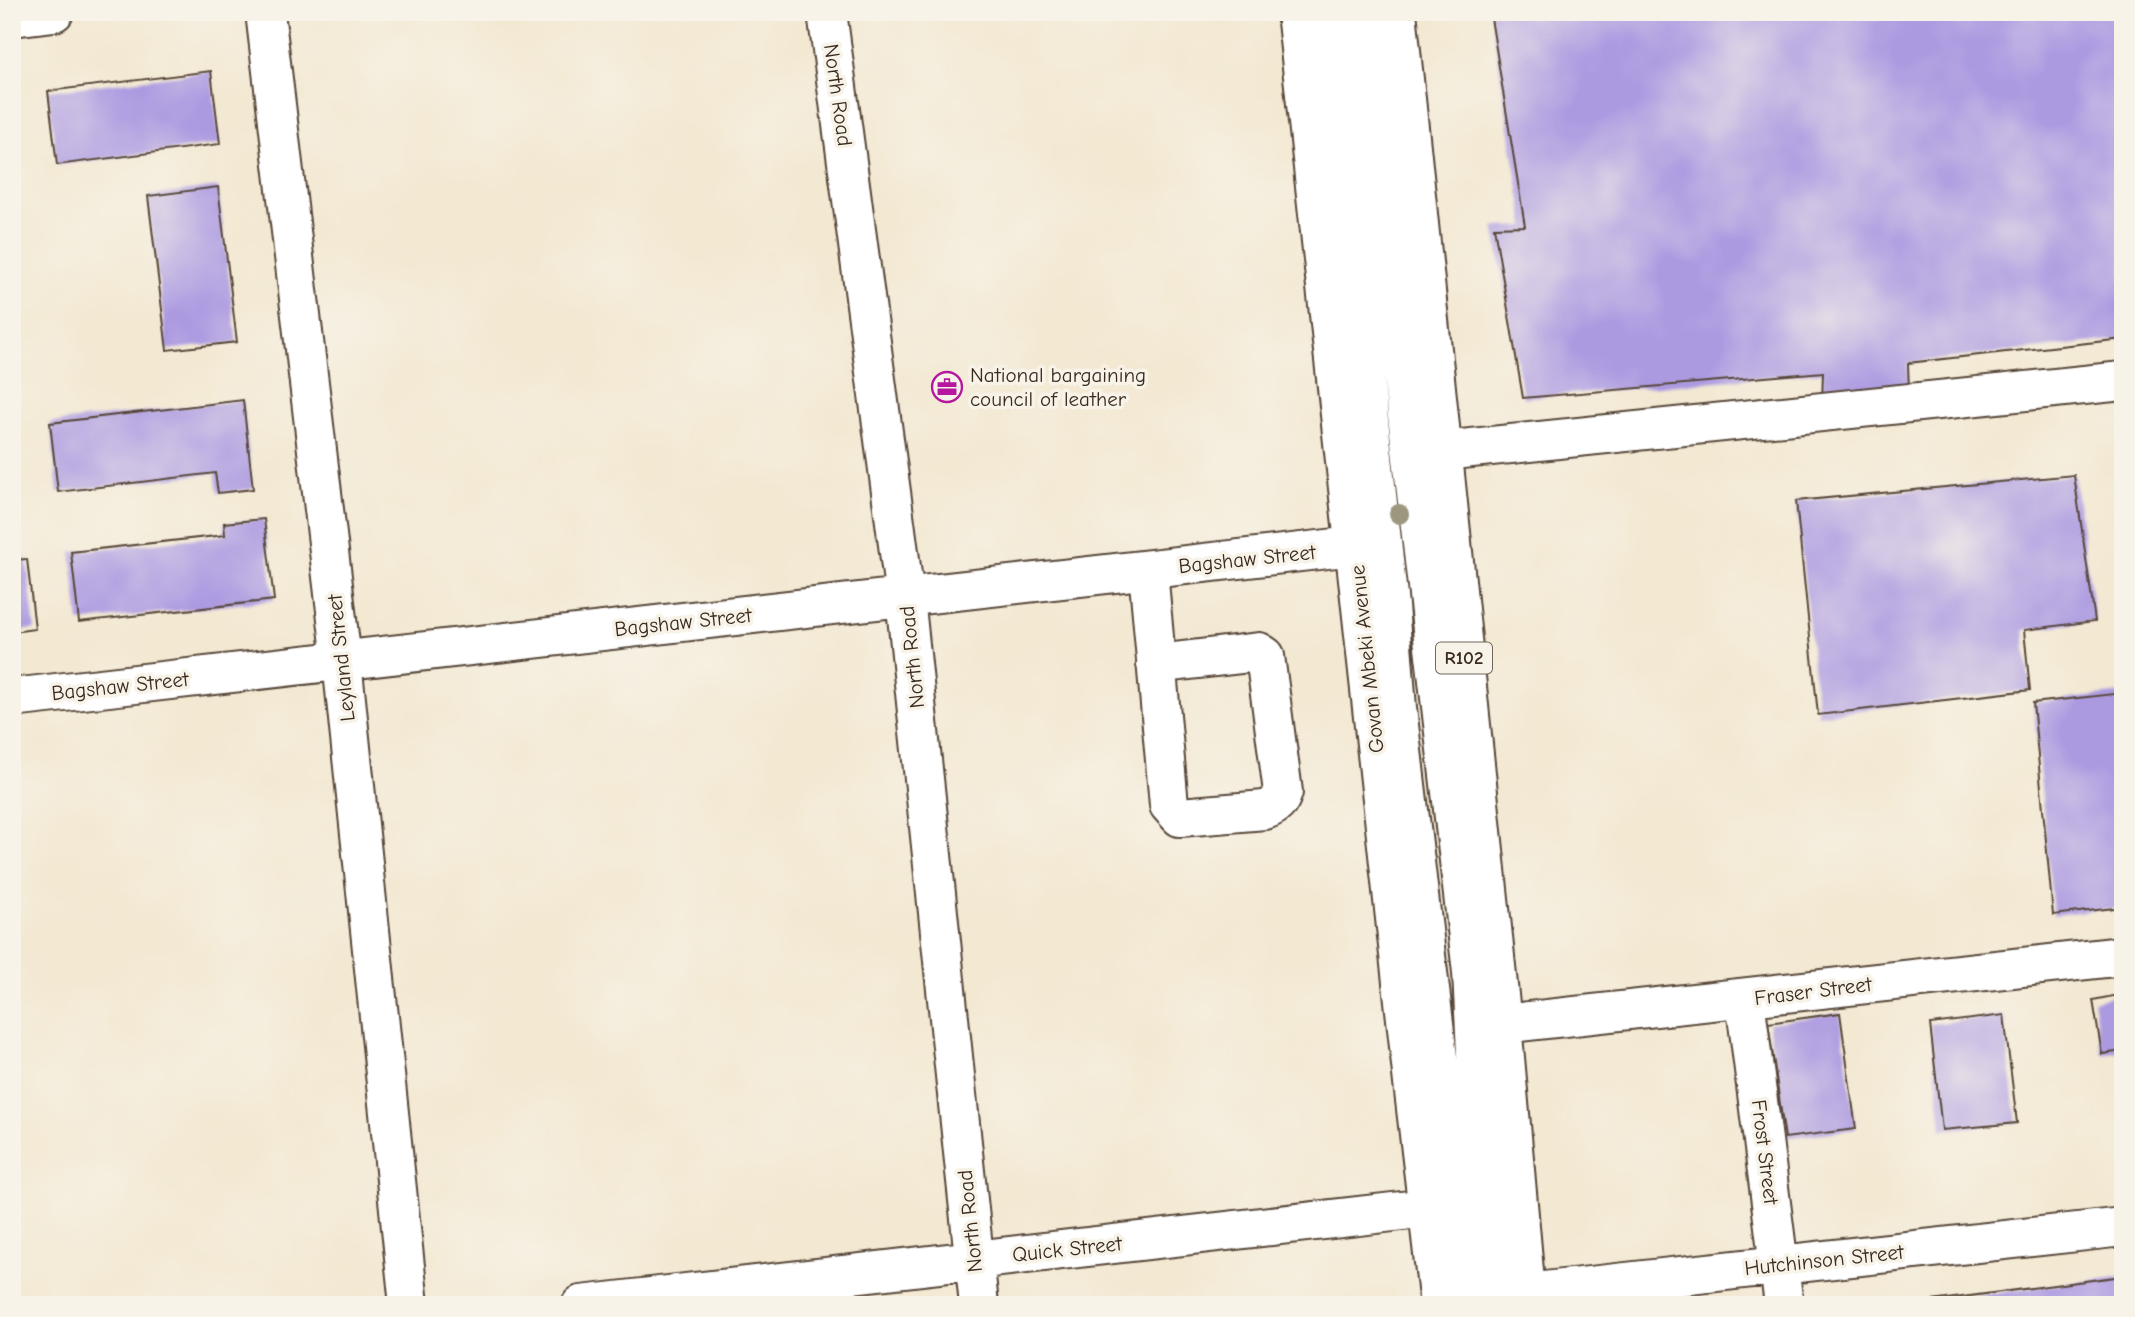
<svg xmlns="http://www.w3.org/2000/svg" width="2135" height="1317" font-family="'Comic Neue',sans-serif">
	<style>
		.building { fill: #ac9ae1 }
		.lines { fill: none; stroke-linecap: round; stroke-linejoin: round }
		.minor-casing { stroke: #574639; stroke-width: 42 }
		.major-casing { stroke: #574639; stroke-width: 42 }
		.minor { stroke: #fff; stroke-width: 38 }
		.major { stroke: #fff; stroke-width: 38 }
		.tree { fill: #9c977d }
		.labels { text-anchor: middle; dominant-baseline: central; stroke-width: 7; stroke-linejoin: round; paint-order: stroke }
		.shield { fill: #f7f3e8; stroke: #73665b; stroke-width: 2 }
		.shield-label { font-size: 19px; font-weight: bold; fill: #3b2a1e }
		.street-label { font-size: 21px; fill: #3b2a1e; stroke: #f7f3e8 }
		.poi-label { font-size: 21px; fill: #3b2a1e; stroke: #f7f3e8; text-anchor: start }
	</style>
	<rect width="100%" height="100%" fill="#f7f3e8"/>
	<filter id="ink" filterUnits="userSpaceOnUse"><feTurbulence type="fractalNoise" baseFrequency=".0143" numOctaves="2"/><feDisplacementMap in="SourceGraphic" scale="14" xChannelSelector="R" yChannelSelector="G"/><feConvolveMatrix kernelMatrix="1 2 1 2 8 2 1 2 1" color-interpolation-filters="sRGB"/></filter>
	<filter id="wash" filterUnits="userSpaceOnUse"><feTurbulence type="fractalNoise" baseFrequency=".00686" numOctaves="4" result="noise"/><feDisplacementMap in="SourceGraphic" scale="28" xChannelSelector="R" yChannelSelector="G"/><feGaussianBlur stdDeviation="1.57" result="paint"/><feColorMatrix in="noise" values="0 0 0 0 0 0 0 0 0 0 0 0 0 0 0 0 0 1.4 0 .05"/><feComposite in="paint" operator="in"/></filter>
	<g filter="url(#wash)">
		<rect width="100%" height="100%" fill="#f3e8d2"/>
		<g id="blocks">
			<!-- building -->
			<path class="building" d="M1490,12h633v327l-215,24 1,32 -87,10 1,-33 -300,26 -29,-171 31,-1z
				M211,71l9,73 -163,21 -9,-74z
				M218,187l19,155 -70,8 -19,-154z
				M243,400l10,89 -35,4 -3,-20 -157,19 -8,-69z
				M2074,475l21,146 -71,9 6,60 -212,25 -22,-214z
				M264,519l10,81 -195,22 -8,-70 154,-17 -1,-12z
				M27,559l8,70 -23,3v-72z
				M2123,693v214l-70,8 -20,-212z
				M2123,994v57l-21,3 -9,-54z
				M1840,1013l16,116 -71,9 -17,-115z
				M2004,1015l13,108 -75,7 -12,-106z
				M2123,1276v29h-206v-2z"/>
		</g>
	</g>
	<g filter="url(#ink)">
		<use href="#blocks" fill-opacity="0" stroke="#574639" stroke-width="2"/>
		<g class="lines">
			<!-- minor casing -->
			<g class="minor-casing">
				<path id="minor" d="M265,12l77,649 67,644
					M827,12l78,585 74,708
					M1325,12l64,594 8,102 70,597
					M1360,12l112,960 11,221 13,112
					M12,17l42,-5
					M1442,451l681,-70
					M1148,570l21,235 11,12 85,-7c11,-4 15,-8 18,-18l-18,-136 -6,-4 -103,12
					M12,698l1342,-152
					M1745,999l39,306
					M1502,1024l621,-68
					M1526,1293l597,-66
					M581,1305l847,-97"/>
			</g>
			<!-- major casing -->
			<g class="major-casing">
				<path id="major" d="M1296,12l117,1071 26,222
					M1397,12l105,1012 25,281"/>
			</g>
			<!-- minor -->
			<use href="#minor" class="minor"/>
			<!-- major -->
			<use href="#major" class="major"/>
		</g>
		<!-- trees -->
		<circle class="tree" cx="1399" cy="514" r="10"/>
	</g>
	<!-- icons -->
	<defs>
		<g id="office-ring" transform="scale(1.575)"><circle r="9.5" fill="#f7f3e8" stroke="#b5179e" stroke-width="1.5"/><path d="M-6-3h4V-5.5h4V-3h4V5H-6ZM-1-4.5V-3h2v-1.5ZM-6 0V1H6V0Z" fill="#b5179e"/></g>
	</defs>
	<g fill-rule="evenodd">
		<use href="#office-ring" x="947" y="387"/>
	</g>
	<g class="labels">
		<!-- shield labels -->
		<rect class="shield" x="1436" y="642.5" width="56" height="31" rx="5"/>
		<g class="shield-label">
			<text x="1464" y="658">R102</text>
		</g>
		<!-- street labels -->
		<g class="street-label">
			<text transform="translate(838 95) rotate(82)">North Road</text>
			<text transform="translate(1247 559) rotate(-6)">Bagshaw Street</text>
			<text transform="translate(683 622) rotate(-6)">Bagshaw Street</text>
			<text transform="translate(912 657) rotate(-96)">North Road</text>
			<text transform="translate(341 658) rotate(-96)">Leyland Street</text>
			<text transform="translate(1367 659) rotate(-96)">Govan Mbeki Avenue</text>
			<text transform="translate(120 686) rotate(-6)">Bagshaw Street</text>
			<text transform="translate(1813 991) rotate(-7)">Fraser Street</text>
			<text transform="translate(1765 1152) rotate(83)">Frost Street</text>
			<text transform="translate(970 1221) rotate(-96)">North Road</text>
			<text transform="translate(1067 1249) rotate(-6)">Quick Street</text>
			<text transform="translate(1824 1260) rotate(-6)">Hutchinson Street</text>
		</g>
		<!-- poi labels -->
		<g class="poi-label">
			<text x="970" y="375">National bargaining<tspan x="970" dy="24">council of leather</tspan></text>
		</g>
	</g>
	<!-- margin -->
	<rect width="2135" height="1317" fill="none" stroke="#f7f3e8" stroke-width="42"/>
</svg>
